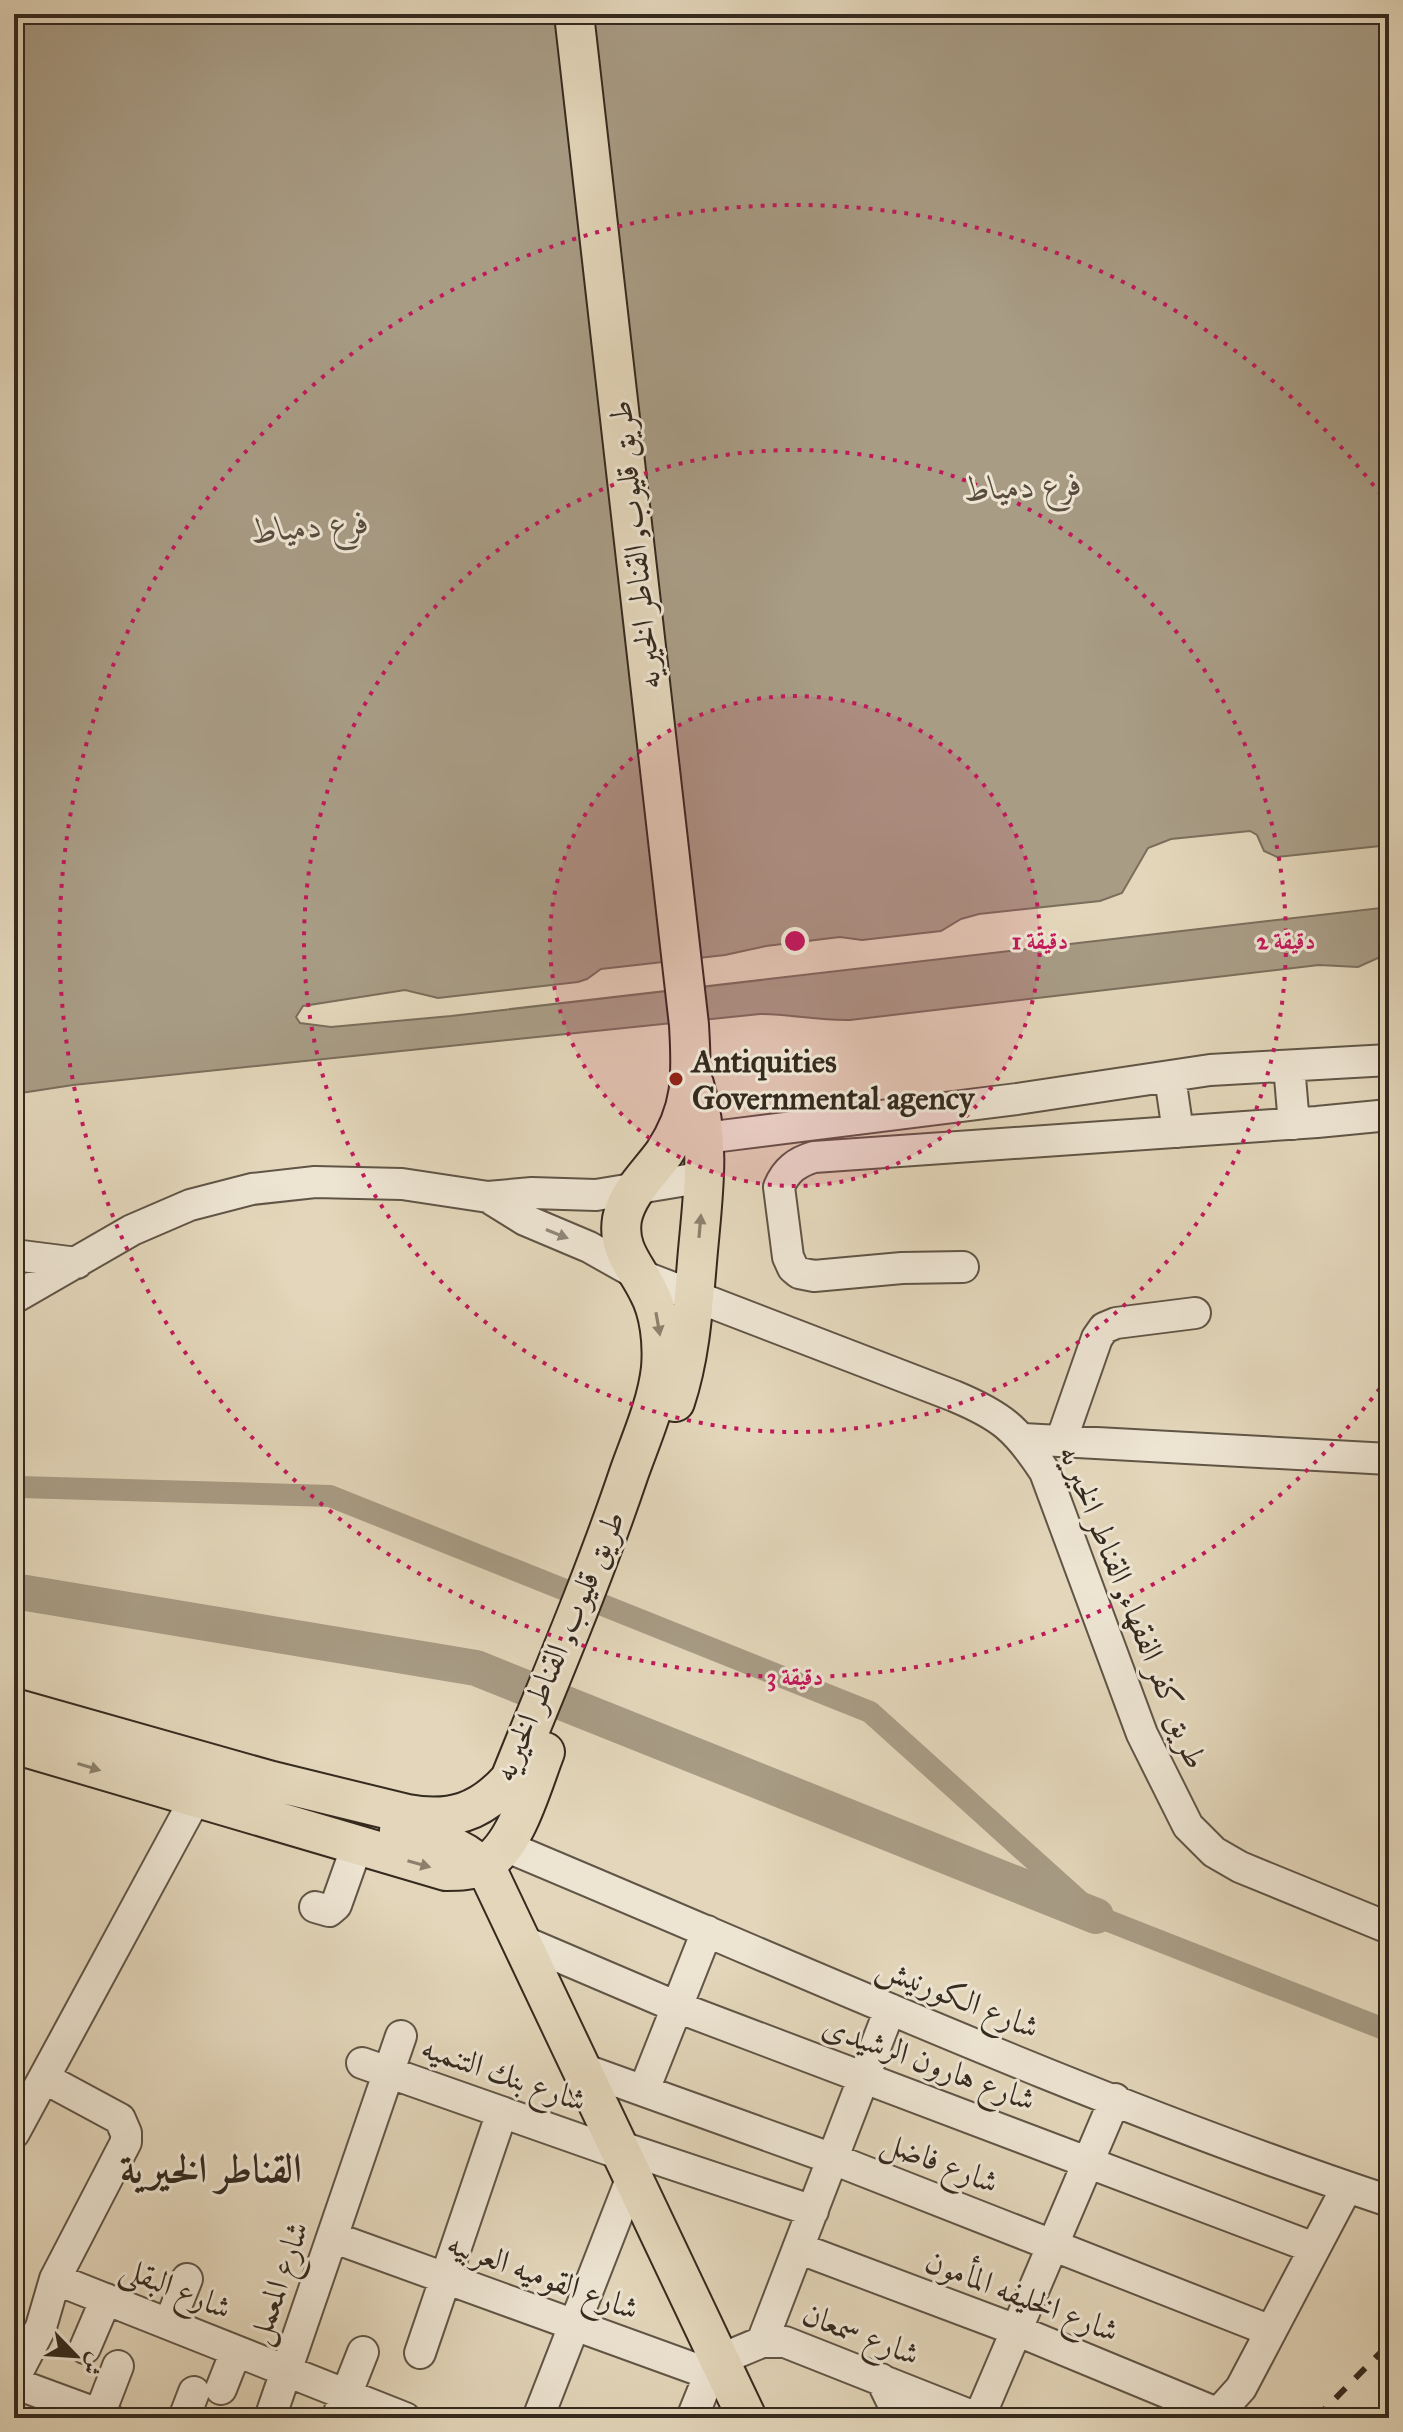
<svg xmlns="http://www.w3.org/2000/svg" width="1403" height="2432" font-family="'IM FELL Great Primer',Amiri,serif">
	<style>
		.water { fill: #a89c85; stroke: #7a6e5c; stroke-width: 2 }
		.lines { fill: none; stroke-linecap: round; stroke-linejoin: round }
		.canal { stroke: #a89c85; stroke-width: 22 }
		.river { stroke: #a89c85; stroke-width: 36 }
		.minor-casing { stroke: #605546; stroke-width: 34 }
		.major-casing { stroke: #352a1f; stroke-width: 42 }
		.minor { stroke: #ede4d2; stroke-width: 30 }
		.major { stroke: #e3d6ba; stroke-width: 38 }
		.rail { stroke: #352a1f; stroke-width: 6; stroke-dasharray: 14 14; stroke-linecap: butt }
		.oneway { fill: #8c806c }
		.oneway2 { fill: #918778 }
		.ring { fill: none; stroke: #c2185b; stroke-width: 4; stroke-dasharray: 4 8 }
		.poi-dot { fill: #8f2418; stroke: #ede4d2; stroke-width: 3 }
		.labels { text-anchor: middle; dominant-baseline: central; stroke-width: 6; stroke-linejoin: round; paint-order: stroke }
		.street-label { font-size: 32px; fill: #352a1f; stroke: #ede4d2 }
		.poi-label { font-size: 32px; font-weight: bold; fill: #352a1f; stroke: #ede4d2; text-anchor: start }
		.water-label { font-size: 34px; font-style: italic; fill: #584c3e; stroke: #ede4d2 }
		.district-label { font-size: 40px; font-weight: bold; fill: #352a1f; stroke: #ede4d2 }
		.centre { fill: #c2185b; stroke: #ede4d2; stroke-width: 4 }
		.ring-label { font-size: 24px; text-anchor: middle; font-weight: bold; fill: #c2185b; stroke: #ede4d2; stroke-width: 6; stroke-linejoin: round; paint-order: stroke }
	</style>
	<rect width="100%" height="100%" fill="#e3d6ba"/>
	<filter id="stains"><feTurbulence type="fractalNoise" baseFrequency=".0025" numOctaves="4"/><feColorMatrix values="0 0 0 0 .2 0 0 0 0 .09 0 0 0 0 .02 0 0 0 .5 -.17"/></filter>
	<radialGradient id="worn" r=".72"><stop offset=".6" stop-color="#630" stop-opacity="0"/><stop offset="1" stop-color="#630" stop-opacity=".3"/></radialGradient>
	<!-- water -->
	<path class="water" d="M14,14h1375v831l-112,12 -13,-6 -7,-16 -7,-4 -79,8 -23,9 -26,45 -22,8 -121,13 -18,5 -20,12 -79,9 -22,-3 -74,9 -41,9 -124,14 -14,10 -9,3 -140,16 -33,-8 -102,16 -7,11 4,6 31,4 120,-11 938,-109v46l-31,14 -39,-2 -469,55c-30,1 -60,-6 -90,-6l-687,71 -59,9z"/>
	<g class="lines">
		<!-- canal -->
		<path class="canal" d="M14,1484l6,3 310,9 540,216 226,204 293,115"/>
		<!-- river -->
		<path class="river" d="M14,1591l462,77 620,248"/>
		<!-- minor casing -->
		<g class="minor-casing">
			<path id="minor" d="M1289,1066l5,58
				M1170,1077l8,55
				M705,1138l312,-39 193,-29 179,-10
				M488,1197l37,23 64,27 48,27 317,122c48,20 63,33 91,76l97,262 46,92 26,26 26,15 149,61
				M14,1255l63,8
				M963,1267l-61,1 -88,8 -15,-3 -6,-5 -5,-11 -9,-70c7,-17 18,-25 35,-30l503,-35 72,-7
				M14,1298l118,-68 58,-25 62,-16 63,-7 87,2 86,13 44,-4 64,2 109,-18
				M1023,1439l366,20
				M1061,1441l36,-103 7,-10 12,-5 79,-10
				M505,1846c292,122 583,255 884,355
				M315,1907l14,4 7,-6 21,-59
				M520,1940l157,67 637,241
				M362,2063l259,91
				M580,2068l253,91 438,172
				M644,2090l63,-159
				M14,2133l181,-334 7,-20
				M618,2146l195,65
				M332,2237l397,144
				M798,2248l218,82 203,84
				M55,2279l350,139
				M169,2324l18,-45
				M762,2342l128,-333
				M85,2348l21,-49
				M420,2353l82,-241
				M719,2360l43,-18h23l192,76
				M14,2379l27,-52 14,-48 71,-137v-9l-6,-14 -76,-41
				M881,2379l19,39
				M14,2383l95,35
				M221,2389l15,-38
				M98,2418l20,-52
				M184,2418l10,-26
				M270,2418l131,-382
				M337,2418l26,-66
				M538,2418l94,-241
				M692,2418l17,-42
				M979,2418l136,-319
				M1214,2418l27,-30 106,-201"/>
		</g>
		<!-- major casing -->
		<g class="major-casing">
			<path id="major" d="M675,1402c15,-45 18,-93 22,-140 5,-61 15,-119 -3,-178
				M14,1708l258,73 135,33c44,8 74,-2 103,-35 41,-102 84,-202 119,-306 12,-34 28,-69 32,-105 2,-25 -1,-55 -13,-77 -12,-25 -31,-41 -26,-72 5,-26 27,-45 42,-66 29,-44 28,-78 25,-128l-115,-1011
				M14,1744l432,127c13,0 25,0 37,-6 33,-17 49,-80 62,-113
				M399,1830c35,10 68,15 91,46l257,542"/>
		</g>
		<!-- minor -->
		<use href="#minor" class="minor"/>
		<!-- major -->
		<use href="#major" class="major"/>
		<!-- rail -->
		<path class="rail" d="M14,1904l10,-20
			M1316,2418l73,-74"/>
	</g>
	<!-- one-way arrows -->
	<defs><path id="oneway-solid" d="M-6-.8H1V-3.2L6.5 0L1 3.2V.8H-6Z" transform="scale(2)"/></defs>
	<g class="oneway">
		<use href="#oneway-solid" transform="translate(700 1226) rotate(-85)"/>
		<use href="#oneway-solid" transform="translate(658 1324) rotate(80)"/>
		<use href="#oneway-solid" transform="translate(89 1767) rotate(17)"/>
		<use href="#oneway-solid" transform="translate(419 1864) rotate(16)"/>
	</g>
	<use class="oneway2" href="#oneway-solid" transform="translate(557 1234) rotate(22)"/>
	<!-- distance rings -->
	<circle cx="795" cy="941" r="245" fill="#c2185b" fill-opacity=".12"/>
	<g class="ring">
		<circle cx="795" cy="941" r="245"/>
		<circle cx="795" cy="941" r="491"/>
		<path d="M1387 1379A736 736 0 1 1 1387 503"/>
	</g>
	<!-- markers -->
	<circle class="poi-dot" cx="676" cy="1079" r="8"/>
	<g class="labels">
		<!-- street labels -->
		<g class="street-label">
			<text transform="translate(635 545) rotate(-96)">طريق قليوب, القناطر الخيريه</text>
			<text transform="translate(1133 1607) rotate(68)">طريق كفر الفقهاء, القناطر الخيريه</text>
			<text transform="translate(559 1646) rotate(-67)">طريق قليوب, القناطر الخيريه</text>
			<text transform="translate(958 1997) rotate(22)">شارع الكورنيش</text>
			<text transform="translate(929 2063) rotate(20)">شارع هارون الرشيدى</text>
			<text transform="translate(504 2074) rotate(19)">شارع بنك التنميه</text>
			<text transform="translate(940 2162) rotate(21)">شارع فاضل</text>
			<text transform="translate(543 2276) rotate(20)">شارع القوميه العربيه</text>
			<text transform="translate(278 2283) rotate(-71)">شارع المعمل</text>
			<text transform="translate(176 2288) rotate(22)">شارع البقلى</text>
			<text transform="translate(1022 2296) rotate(21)">شارع الخليفه المأمون</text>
			<text transform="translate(861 2334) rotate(21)">شارع سمعان</text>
		</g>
		<!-- poi labels -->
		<g class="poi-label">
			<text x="692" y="1061">Antiquities<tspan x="692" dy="37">Governmental agency</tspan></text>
		</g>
		<!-- water labels -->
		<g class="water-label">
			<text transform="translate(1023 486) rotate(-3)">فرع دمياط</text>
			<text transform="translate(310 526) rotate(-5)">فرع دمياط</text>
		</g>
		<!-- district labels -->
		<g class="district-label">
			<text x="211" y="2168">القناطر الخيرية</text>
		</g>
	</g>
	<circle cx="795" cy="941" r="12" class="centre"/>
	<g class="ring-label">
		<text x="1040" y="949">1 دقيقة</text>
		<text x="1286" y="949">2 دقيقة</text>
		<text x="795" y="1685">3 دقيقة</text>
	</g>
	<!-- margin -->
	<rect width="1403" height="2432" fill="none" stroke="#e3d6ba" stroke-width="48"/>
	<rect x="16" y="16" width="1371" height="2400" fill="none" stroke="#352a1f" stroke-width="4"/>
	<rect x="24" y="24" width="1355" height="2384" fill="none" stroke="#352a1f" stroke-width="2"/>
	<!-- north arrow -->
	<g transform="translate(76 2356) rotate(115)" stroke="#ede4d2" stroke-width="6" paint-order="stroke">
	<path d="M0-6L14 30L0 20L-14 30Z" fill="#352a1f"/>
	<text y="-12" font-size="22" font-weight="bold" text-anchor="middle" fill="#352a1f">ش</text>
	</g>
	<rect width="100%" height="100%" filter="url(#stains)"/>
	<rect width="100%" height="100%" fill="url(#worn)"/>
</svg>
